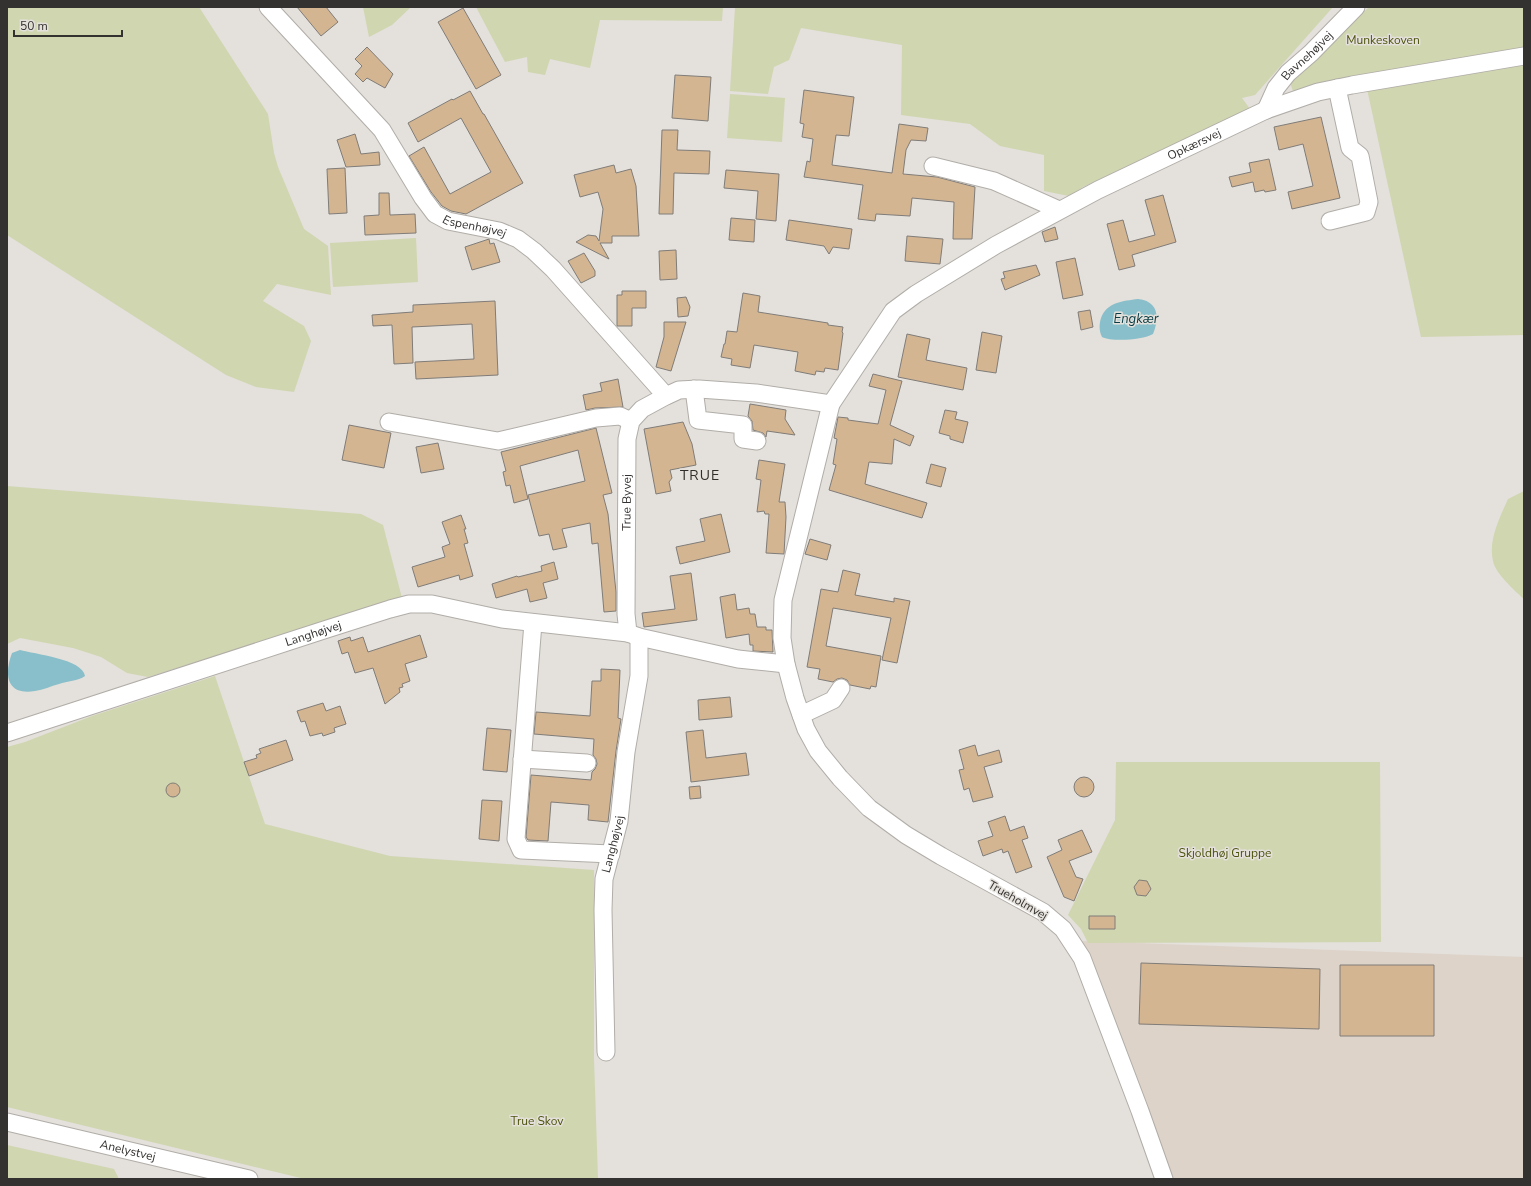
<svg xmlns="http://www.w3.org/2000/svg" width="1531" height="1186" font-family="'Nunito Sans',sans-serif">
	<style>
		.built { fill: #ddd3c9 }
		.green { fill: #d0d6b0 }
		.water { fill: #88bfca }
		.building { fill: #d3b592; stroke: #807c78 }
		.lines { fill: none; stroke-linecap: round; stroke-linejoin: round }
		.minor-casing { stroke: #b1ada8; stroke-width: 19 }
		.minor { stroke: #fff; stroke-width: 17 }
		.labels { text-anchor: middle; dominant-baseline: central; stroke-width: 3; stroke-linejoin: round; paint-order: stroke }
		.park-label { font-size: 12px; fill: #4d530d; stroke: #e4e0db }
		.street-label { font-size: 12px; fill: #343230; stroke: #e4e0db }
		.water-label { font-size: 13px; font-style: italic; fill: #083d45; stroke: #e4e0db }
		.quarter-label { font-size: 14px; letter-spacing: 1px; fill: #302d29; stroke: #e4e0db }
	</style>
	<rect width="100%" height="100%" fill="#e4e0db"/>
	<!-- built -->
	<path class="built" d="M1081,941l443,16v222h-352z"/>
	<!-- green -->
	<path class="green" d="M7,7h192l69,107 6,39 4,14 26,62 24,17 3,49 -54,-11 -14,17 41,25 7,15 -17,51 -38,-5 -30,-12 -219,-140z
		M363,7h48l-19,18 -23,12z
		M476,7h247l-1,14 -122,-1 -10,48 -40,-9 -5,16 -17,-3 -1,-15 -22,5z
		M735,7h598l-78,88 -13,3 8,11 -167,78 -14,9 -25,-5v-36l-44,-9 -30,-22 -69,-9 1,-70 -101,-17 -12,32 -15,7 -6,27 -38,-3z
		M1369,7h155v43l-177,29 -54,12 -3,-8z
		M1524,64v271l-103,2 -54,-248z
		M730,94l55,4 -3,44 -55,-4z
		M416,238l2,44 -85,5 -3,-44z
		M7,486l354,28 22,11 19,73 -254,79 -21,-4 -26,-16 -28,-9 -53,-10 -13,6z
		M1524,491v108c-9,-8 -29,-26 -31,-38 -5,-21 7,-44 15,-62z
		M215,676l50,148 125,32 204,14v189l4,120h-293l-298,-72v-360l18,-5 67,-26z
		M1116,762h264l1,180 -293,1 -7,-14 -13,-14 47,-95z
		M7,1145l107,24 5,10h-112z"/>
	<!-- water -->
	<path class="water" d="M1138,299c20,2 22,18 15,35 -10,6 -41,8 -51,3 -3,-6 -3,-12 -1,-19 6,-16 22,-17 37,-19z
		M20,650c14,4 63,9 65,26 -7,5 -18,5 -26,8 -8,2 -16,6 -24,7 -29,5 -31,-17 -23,-38z"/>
	<!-- building -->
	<path class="building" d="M297,7h29l12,15 -17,14z
		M463,8l38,67 -25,14 -38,-67z
		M367,47l26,27 -8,14 -18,-10 -4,4 -8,-8 7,-8 -7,-7z
		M675,75l36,2 -3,44 -36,-3z
		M804,90l50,7 -5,39 -13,-1 -4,30 60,8 7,-49 29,4 -2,13 -15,-1 -5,10 -3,24 34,3 38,10 -3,52h-19l1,-37 -42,-4 -2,18 -34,-2 -1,7 -17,-2 5,-34 -59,-8 3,-16 3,1 3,-23 -11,-2 2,-13 -4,-1z
		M470,91l13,23h1l39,69 -57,31 -15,-3 -9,-5 -11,-14 -22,-36 15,-9 26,47 41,-22 -30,-54 -43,24 -10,-19 44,-24 1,1z
		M1321,117l19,81 -48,11 -4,-17 25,-6 -10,-42 -24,6 -5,-23z
		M662,130h16l-1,20 33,1 -1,23 -35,-1 -1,41h-14z
		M355,134l6,20 18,-2 1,13 -34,2 -9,-27z
		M1269,159l7,31 -11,2 -1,-2 -9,2 -2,-10 -21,5 -3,-10 22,-5 -2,-9z
		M614,165l2,8 15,-4 5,17 3,50h-27v7h-12l9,16 -33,-17 12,-7 8,1 3,5 4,-32 -5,-17 -18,5 -6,-22z
		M345,168l2,45 -18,1 -2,-45z
		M726,170l53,4 -3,47 -20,-2 2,-28 -34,-3z
		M379,193h10l1,22 25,-1 1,19 -51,2 -1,-19 15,-1z
		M1163,195l13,47 -44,13 3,11 -16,4 -12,-46 16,-4 6,22 26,-7 -10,-35z
		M731,218l24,2 -1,22 -25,-2z
		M789,220l63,9 -3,20 -16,-2 -4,7 -5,-8 -38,-6z
		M1055,227l3,12 -13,3 -3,-10z
		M907,236l36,3 -3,25 -35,-3z
		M489,239l1,5 4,-1 6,19 -28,8 -7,-23z
		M676,250l1,29 -17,1 -1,-29z
		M584,253l11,18v5l-14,7 -13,-22z
		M1075,258l8,37 -20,4 -7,-37z
		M1036,265l4,10 -35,15 -4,-11 4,-1 -2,-6z
		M622,291h24v17h-14v18h-15v-31h5z
		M743,293l17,3 -2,16 70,11v2l15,2 -1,5 1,1 -5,37 -13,-2 -1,4 -8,-1 -1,4 -20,-4 3,-19 -44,-7 -4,23 -19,-3 1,-6 -11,-2 3,-13h1l2,-13 10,1z
		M686,297l4,10 -2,9 -10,1 -1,-19z
		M495,301l3,74 -82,4 -1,-17 59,-3 -2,-35 -60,3 1,36 -19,1 -2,-39 -19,1 -1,-11 41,-3v-7z
		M1090,310l3,17 -12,3 -3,-18z
		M664,322h22l-15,49 -15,-4 8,-30z
		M982,332l20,4 -6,37 -20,-3z
		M907,334l23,5 -4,21 41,8 -4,22 -65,-13z
		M873,374l29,7 -12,44 24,11 -4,10 -16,-7 -2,25 -23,-2 -4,22 62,19 -5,15 -93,-28 7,-25 -3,-1 4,-25 -3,-1 4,-21 10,1v2l30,4 8,-34 -17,-4z
		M618,379l5,28 -28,1 -9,2 -3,-15 19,-4 -2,-8z
		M750,404l36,6 -1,9 10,16 -28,-4 -1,6 -3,-4 -10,-3 -1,-9 -4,-5z
		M945,410l12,2 -2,7 13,3 -5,21 -13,-4v-3l-11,-3z
		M683,422l9,22 4,21 -26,5 2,8 -3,4 2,9 -15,3 -12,-65z
		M349,425l42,8 -7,35 -42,-8z
		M596,428l16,65 -9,2 5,19 8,78v19l-12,1 -6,-69 -6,1 -2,-21 -28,6 5,18 -14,3 -4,-16 -10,2 -11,-41 57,-14 -7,-31 -58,16 8,33 -14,4 -4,-18 -4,1 -3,-14 3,-1 -5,-19z
		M438,443l6,26 -23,4 -5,-26z
		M759,460l26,4 -6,38h6l1,15 -2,37 -18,-1 3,-39h-4l-1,-3 -7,1 4,-32 -5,-1z
		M931,464l15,4 -5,19 -15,-4z
		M721,514l9,38 -50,12 -4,-17 29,-6 -5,-22z
		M461,515l5,14h-2l4,14 -4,1 9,32 -13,4 -1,-5 -41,12 -6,-20 33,-10 -3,-10 8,-3 -8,-22z
		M810,539l21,6 -4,15 -22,-6z
		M554,562l4,17 -15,4 4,15 -17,4 -3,-13 -31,9 -4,-14 25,-8 1,1 24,-6 -1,-5z
		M843,570l17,4 -5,21 39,7v-4l16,3 -13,62 -15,-3 9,-42 -58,-10 -7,38 55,10 -5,31 -5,-1 -1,3 -20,-4 -3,-5 -5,-2 -5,1 -4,3 -15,-3 2,-10 -13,-2 14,-78 17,3z
		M691,573l6,47 -53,7 -2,-14 33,-4 -5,-33z
		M735,594l2,16 12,-2 1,6h5l2,13h9v3h6l1,22 -20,-1v-6h-3l-1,-11 -23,4 -6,-41z
		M420,635l7,22 -22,7 5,17 -8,3 1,3 -4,1 1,4 -15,12 -12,-36 -18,5 -7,-21 -6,2 -4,-13 12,-4 1,4 12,-4 5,15z
		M601,669l19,1 -2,48 3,1 -5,32 -8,71 -20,-2 1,-15 -38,-3 -3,39 -20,-1 -2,-3 5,-62 60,5 1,-8 3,-3 2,-5 -1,-5 -3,-4 1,-16 -60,-5 2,-22 54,4 2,-35h9z
		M730,697l2,20 -33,3 -1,-20z
		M323,703l3,8 14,-5 6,18 -12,4 1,4 -12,4 -1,-3 -12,3 -5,-15 -4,1 -4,-11z
		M487,728l24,2 -4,42 -24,-2z
		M703,730l3,28 40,-5 3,22 -58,7 -5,-50z
		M286,740l7,20 -44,16 -5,-14 13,-4 -1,-3 5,-2 -2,-4z
		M975,745l3,11 21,-6 3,12 -18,5 9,30 -20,5 -4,-14 -5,2 -5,-20 5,-1 -5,-19z
		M1074 787a10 10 0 1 1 20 0a10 10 0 1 1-20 0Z
		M166 790a7 7 0 1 1 14 0a7 7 0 1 1-14 0Z
		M700,786l1,12 -11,1 -1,-12z
		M482,800l20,1 -3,40 -20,-2z
		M1005,816l5,15 14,-5 4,12 -6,2 10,27 -16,6 -8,-22 -5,2 -1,-4 -19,7 -5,-15 15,-5 -5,-14z
		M1082,830l10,22 -23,9 7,16 7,2 -9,22 -10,-4 -17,-40 15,-7 -4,-10z
		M1139,880l8,1 4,8 -5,7 -9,-1 -3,-8z
		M1089,916h26v13h-26z
		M1141,963l179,6 -1,60 -180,-5z
		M1340,965h94v71h-94z"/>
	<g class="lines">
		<!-- minor casing -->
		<g class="minor-casing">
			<g id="minor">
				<path id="s1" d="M268,7l114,123 41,68 12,16 13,7 51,10 19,8 16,12 19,18 113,127"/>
				<path id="s2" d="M1266,110l10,-22 12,-15 23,-20 45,-46"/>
				<path d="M933,166l61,15 65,29"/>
				<path d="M1330,221l36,-9 3,-10 -9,-46 -10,-8 -13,-60"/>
				<path d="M694,389l4,31 45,5v14l14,2"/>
				<path d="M389,422l109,19 98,-23 24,-2 11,5"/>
				<path d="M533,623l-17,216 5,11 90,4"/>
				<path id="s3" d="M786,664l-48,-5 -99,-22 -11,-4 -2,-19 1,-175 4,-18 11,-12 24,-13 13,-6 20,-1 57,4 75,11"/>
				<path d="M801,715l32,-15 8,-12"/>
				<path id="s4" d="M7,733l317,-103 66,-21 19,-5h23l70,15 126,14"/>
				<path d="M522,759l65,4"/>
				<path id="s5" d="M606,1052l-3,-142 1,-31 15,-58 7,-69 13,-76v-39"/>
				<path id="s6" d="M7,1122l242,57"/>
				<path id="s7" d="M1164,1179l-24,-68 -58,-153 -19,-29 -20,-17 -102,-56 -35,-21 -37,-27 -29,-30 -22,-27 -12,-22 -11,-31 -9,-34 -4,-26 1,-38 48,-196 62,-93 23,-17 80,-49 102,-55 168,-80 52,-18 34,-7 172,-29"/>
			</g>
		</g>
		<!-- minor -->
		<use href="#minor" class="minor"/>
	</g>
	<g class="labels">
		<!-- park labels -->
		<g class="park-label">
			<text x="1383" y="40">Munkeskoven</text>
			<text x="1225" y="853">Skjoldhøj Gruppe</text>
			<text x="537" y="1121">True Skov</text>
		</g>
		<!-- street labels -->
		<g class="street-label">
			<text stroke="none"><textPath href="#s2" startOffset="69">Bavnehøjvej</textPath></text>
			<text stroke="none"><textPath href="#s7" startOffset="1392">Opkærsvej</textPath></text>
			<text stroke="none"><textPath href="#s1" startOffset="309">Espenhøjvej</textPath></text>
			<text stroke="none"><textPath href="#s3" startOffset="292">True Byvej</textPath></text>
			<text stroke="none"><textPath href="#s4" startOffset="322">Langhøjvej</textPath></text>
			<text stroke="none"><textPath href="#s5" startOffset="209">Langhøjvej</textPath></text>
			<text transform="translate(1018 900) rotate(30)">Trueholmvej</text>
			<text stroke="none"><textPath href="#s6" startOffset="124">Anelystvej</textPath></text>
		</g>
		<!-- water labels -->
		<g class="water-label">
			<text x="1136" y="319">Engkær</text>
		</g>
		<!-- quarter labels -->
		<g class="quarter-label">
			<text x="700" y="475">TRUE</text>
		</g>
	</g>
	<!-- border -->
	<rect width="1531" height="1186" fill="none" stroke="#343230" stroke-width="16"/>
	<!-- scale -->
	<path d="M14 30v6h108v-6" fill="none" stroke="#343230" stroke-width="2"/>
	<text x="20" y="30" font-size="12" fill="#343230" stroke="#e4e0db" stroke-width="3" paint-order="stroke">50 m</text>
</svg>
